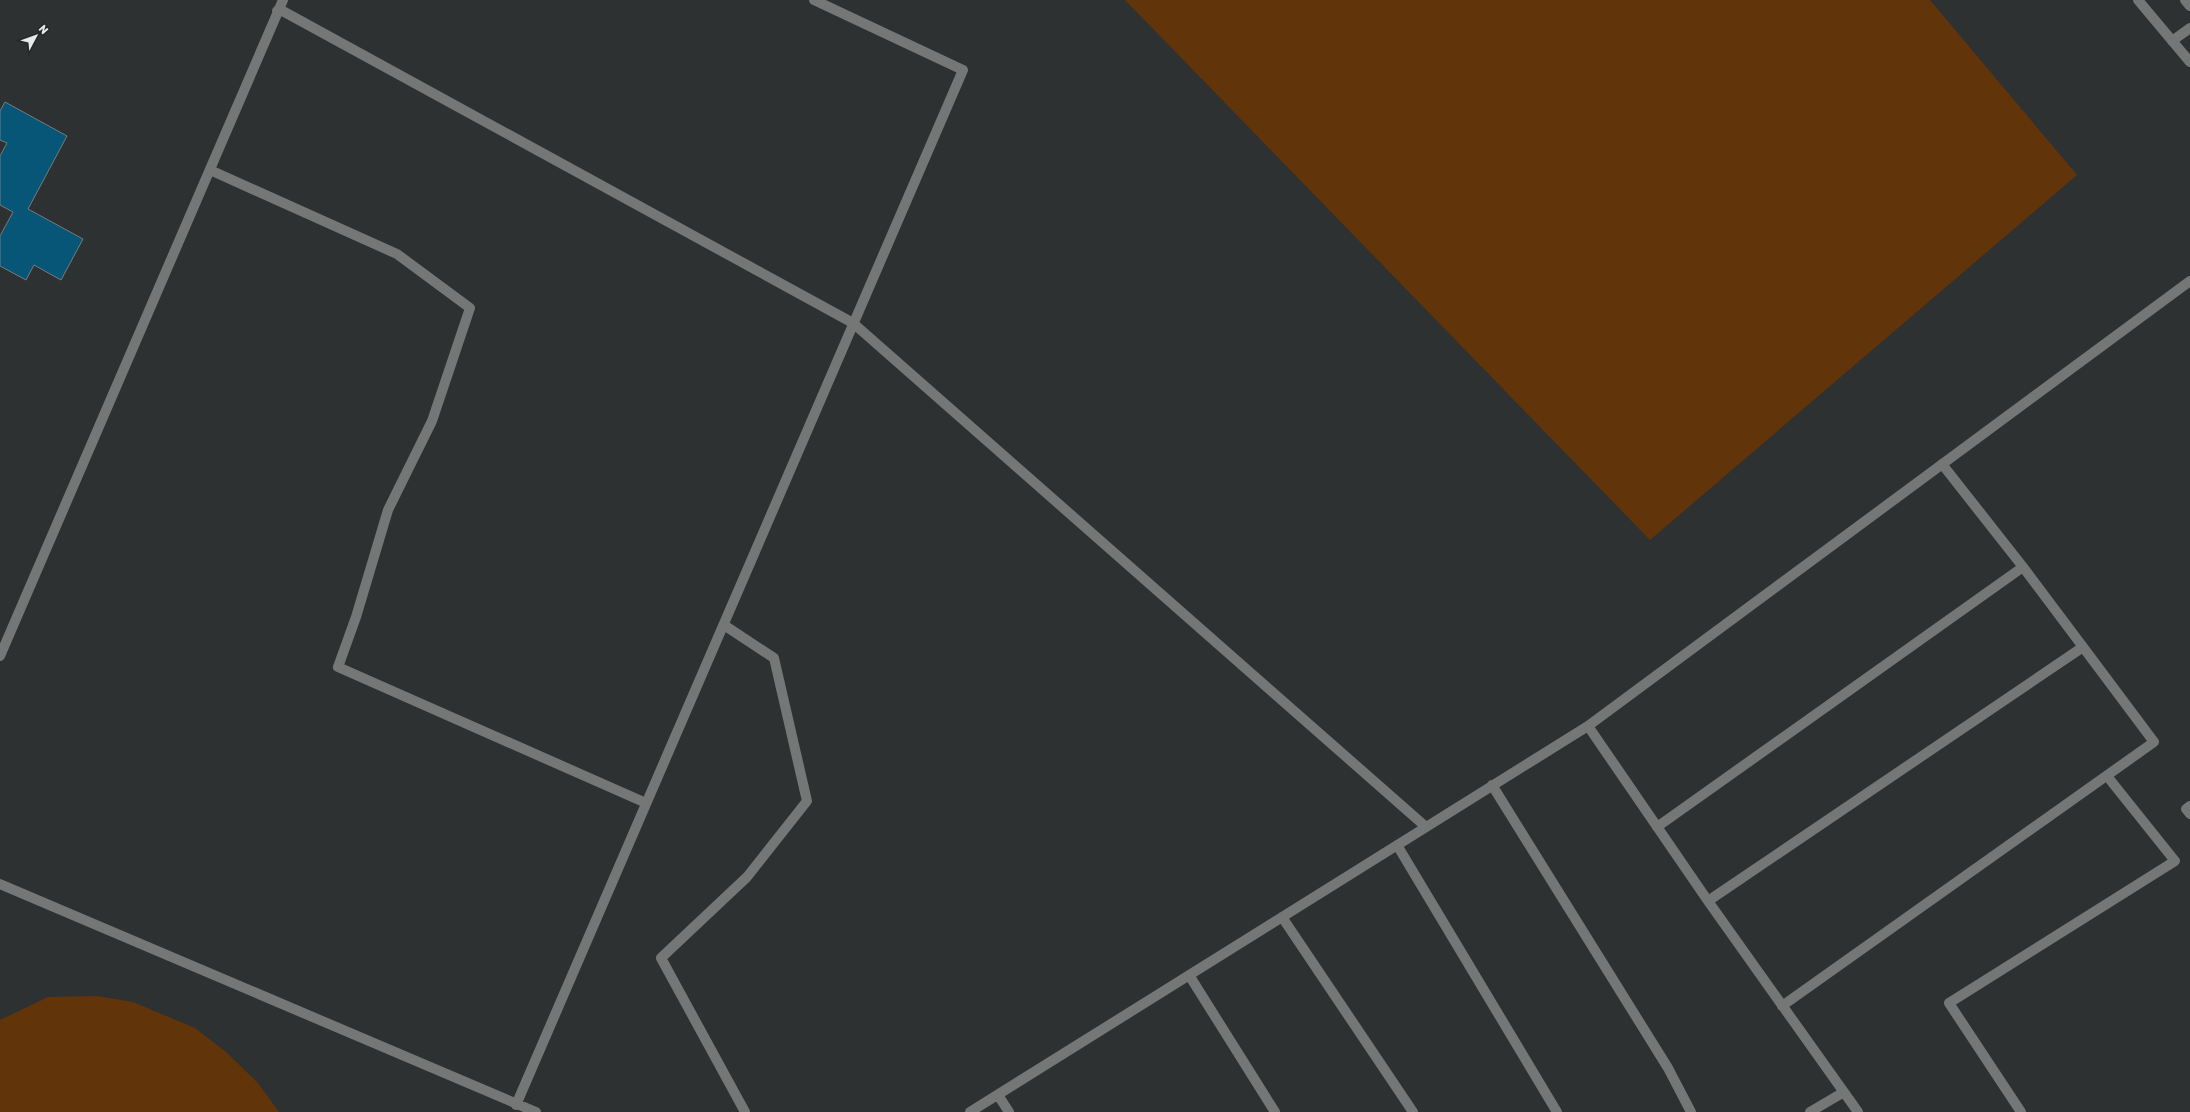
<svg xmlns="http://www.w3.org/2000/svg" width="2190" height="1112" font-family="Rubik,sans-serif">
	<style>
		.green { fill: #613409 }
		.building { fill: #075677; stroke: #777a7b }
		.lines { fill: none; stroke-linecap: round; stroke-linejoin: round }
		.minor { stroke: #757777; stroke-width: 10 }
	</style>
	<rect width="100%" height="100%" fill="#2e3132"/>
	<!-- green -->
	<path class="green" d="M1125,0h805l147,175 -427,365z
		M97,996l36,6 62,26 31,24 32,31 21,29h-279v-92l48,-23z"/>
	<!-- building -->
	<path class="building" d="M5,102l62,34 -39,73 55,30 -22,41 -27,-15 -8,15 -26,-14v-30l13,-24 -13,-7v-49l7,-13 -7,-3v-29z"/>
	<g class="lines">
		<!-- minor -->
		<path class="minor" d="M2138,0l52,62
			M2185,0l5,6
			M277,11l2,-2 574,314 573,504
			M2172,41l18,-13
			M210,170l187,84 73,54 -38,113 -44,89 -32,107 -18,50 308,136
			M724,625l50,33 33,143 -60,76 -86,81 84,154
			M0,656l283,-656
			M1588,726l120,175 150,211
			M1492,785l176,283 23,44
			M2190,806l-4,3 4,5
			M1657,827l366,-260 -81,-103
			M1397,845l160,267
			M0,884l536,228
			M1708,901l375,-254 -60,-80
			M1282,917l131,195
			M1189,975l86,137
			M1782,1006l372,-264 -71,-95
			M998,1095l11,17
			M516,1105l447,-1035 -149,-70
			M970,1112l618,-386 602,-445
			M1810,1112l34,-20
			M2021,1112l-72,-109 226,-142 -68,-85"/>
	</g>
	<!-- north arrow -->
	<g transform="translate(36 36) rotate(49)" stroke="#252728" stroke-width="3" paint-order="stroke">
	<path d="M0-3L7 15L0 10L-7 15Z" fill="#e7e9ea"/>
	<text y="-6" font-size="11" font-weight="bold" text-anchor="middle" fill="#e7e9ea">N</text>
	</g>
</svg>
